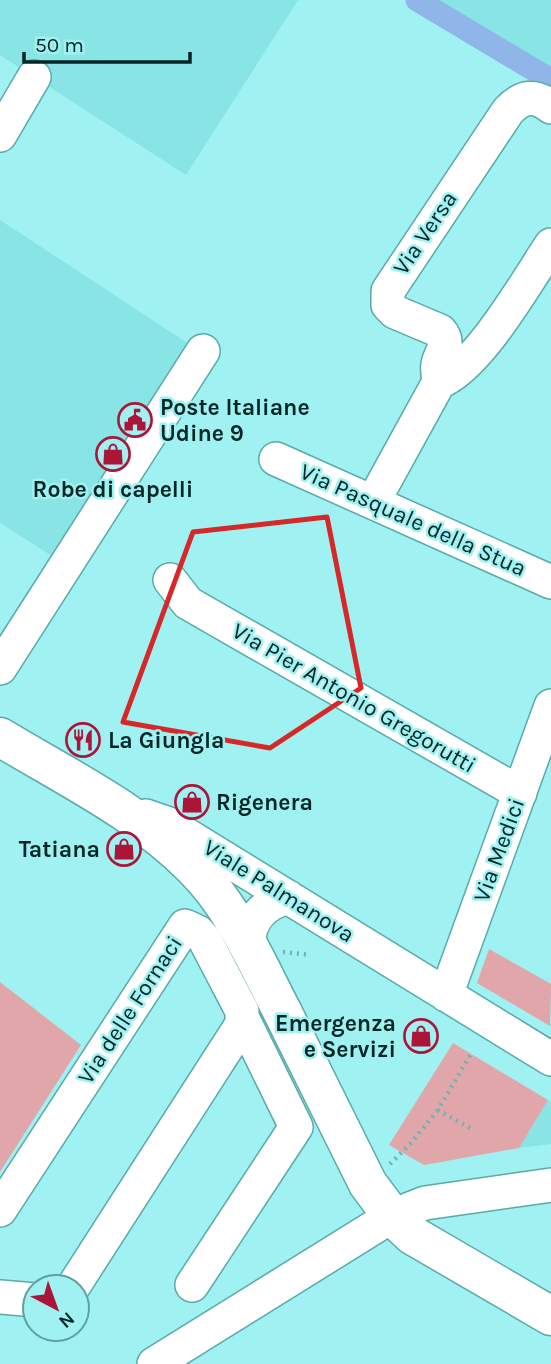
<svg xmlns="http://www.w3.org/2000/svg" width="551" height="1364" font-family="Karla,sans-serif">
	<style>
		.built { fill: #88e4e5 }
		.green { fill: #e1a6a9 }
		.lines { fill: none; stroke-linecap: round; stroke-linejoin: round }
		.canal { stroke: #8fb5e9; stroke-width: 23 }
		.minor-casing { stroke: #59a9aa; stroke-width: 36 }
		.major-casing { stroke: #59a9aa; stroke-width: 41 }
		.path { stroke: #6fb2b2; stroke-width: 4.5; stroke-dasharray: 2 5; stroke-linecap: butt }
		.minor { stroke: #fff; stroke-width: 33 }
		.major { stroke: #fff; stroke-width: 38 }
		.marked { fill: none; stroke: #d62828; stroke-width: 5; stroke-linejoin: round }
		.labels { text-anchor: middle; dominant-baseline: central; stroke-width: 5; stroke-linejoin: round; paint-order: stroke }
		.street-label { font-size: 23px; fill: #022626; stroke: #a0f1f1 }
		.poi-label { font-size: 23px; font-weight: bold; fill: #022626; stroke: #a0f1f1; text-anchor: start }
	</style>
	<rect width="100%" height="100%" fill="#a0f1f1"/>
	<!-- built -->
	<path class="built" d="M0,0h298l-112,175 -186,-120z
		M427,0h124v74z
		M0,220l192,126 -135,213 -57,-36z
		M548,1100l3,2v42l-32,4z"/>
	<!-- green -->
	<path class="green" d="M489,949l62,35 -1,42 -73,-43z
		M0,982l81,63 -81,127z
		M453,1043l95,57 -29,48 -95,17 -35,-20z"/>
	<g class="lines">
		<!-- canal -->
		<path class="canal" d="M417,0l134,80"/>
		<!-- minor casing -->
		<g class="minor-casing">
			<path id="minor" d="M0,135l34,-58
				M439,382c39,-14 88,-101 112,-137
				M276,459l275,123
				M373,502l66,-120c-1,-6 -2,-12 -1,-18 3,-13 13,-21 2,-33l-45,-19 -7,-7v-14l120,-180c14,-15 27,-17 43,-4
				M170,580l18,23 332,190
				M0,668l203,-317
				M146,816l23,8 382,235
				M249,947c-2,-27 14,-43 39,-50
				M446,995l105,-289
				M0,1210l185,-284 13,6 7,8 37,71v13l-169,263
				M192,1285l104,-158 -53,-108
				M0,1297l35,3
				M154,1364l238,-148 33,-13 126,-18"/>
		</g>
		<!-- major casing -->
		<g class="major-casing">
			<path id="major" d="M0,737c66,40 139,75 194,131 40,40 63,95 89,145 28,57 57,114 85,171l24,32 20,19 139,81"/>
		</g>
		<!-- path -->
		<path class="path" d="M283,952l27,3
			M470,1128l-32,-18 34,-58
			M390,1164l20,-20 28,-34"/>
		<!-- minor -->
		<use href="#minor" class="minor"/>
		<!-- major -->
		<use href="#major" class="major"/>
	</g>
	<!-- marked area -->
	<path class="marked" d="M327,517l34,171 -91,60 -147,-26 70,-190z"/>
	<!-- icons -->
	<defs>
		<g id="civic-ring" transform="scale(1.75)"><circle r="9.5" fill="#a0f1f1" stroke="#ab1538" stroke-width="1.5"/><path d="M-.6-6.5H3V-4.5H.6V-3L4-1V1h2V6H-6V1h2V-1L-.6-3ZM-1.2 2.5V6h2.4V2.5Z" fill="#ab1538"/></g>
		<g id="shop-ring" transform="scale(1.75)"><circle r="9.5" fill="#a0f1f1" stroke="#ab1538" stroke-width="1.5"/><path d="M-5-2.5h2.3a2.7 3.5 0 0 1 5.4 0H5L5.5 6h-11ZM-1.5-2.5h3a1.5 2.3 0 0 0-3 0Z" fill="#ab1538"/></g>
		<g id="restaurant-ring" transform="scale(1.75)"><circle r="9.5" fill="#a0f1f1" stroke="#ab1538" stroke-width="1.5"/><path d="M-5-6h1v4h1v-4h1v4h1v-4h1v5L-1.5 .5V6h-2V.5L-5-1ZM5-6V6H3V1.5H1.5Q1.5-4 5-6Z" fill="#ab1538"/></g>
	</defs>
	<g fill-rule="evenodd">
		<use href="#civic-ring" x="135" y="420"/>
		<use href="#shop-ring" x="113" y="454"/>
		<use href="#restaurant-ring" x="83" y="740"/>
		<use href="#shop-ring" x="192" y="802"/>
		<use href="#shop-ring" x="124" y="849"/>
		<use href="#shop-ring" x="421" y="1036"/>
	</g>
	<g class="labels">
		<!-- street labels -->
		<g class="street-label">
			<text transform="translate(425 233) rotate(-56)">Via Versa</text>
			<text transform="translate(413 520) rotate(24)">Via Pasquale della Stua</text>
			<text transform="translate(354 698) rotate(30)">Via Pier Antonio Gregorutti</text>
			<text transform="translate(499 850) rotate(-70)">Via Medici</text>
			<text transform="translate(279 891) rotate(32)">Viale Palmanova</text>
			<text transform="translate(130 1010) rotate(-57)">Via delle Fornaci</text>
		</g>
		<!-- poi labels -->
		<g class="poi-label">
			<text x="160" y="407">Poste Italiane<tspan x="160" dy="26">Udine 9</tspan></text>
			<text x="113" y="489" text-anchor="middle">Robe di capelli</text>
			<text x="108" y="740">La Giungla</text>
			<text x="216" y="802">Rigenera</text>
			<text x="100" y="849" text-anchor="end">Tatiana</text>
			<text x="396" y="1023" text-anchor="end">Emergenza<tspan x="396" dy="26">e Servizi</tspan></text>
		</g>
	</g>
	<!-- north arrow -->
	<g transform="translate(56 1308) rotate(139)"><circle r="33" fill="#a0f1f1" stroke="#61a0a0" stroke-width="2"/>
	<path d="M0-5L12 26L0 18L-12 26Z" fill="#ab1538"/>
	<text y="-10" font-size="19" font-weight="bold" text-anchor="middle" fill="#022626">N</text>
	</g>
	<!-- scale -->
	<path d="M24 52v10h166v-10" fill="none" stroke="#022626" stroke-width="3.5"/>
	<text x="35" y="52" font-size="21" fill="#022626" stroke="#a0f1f1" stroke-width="5" paint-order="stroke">50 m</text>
</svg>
